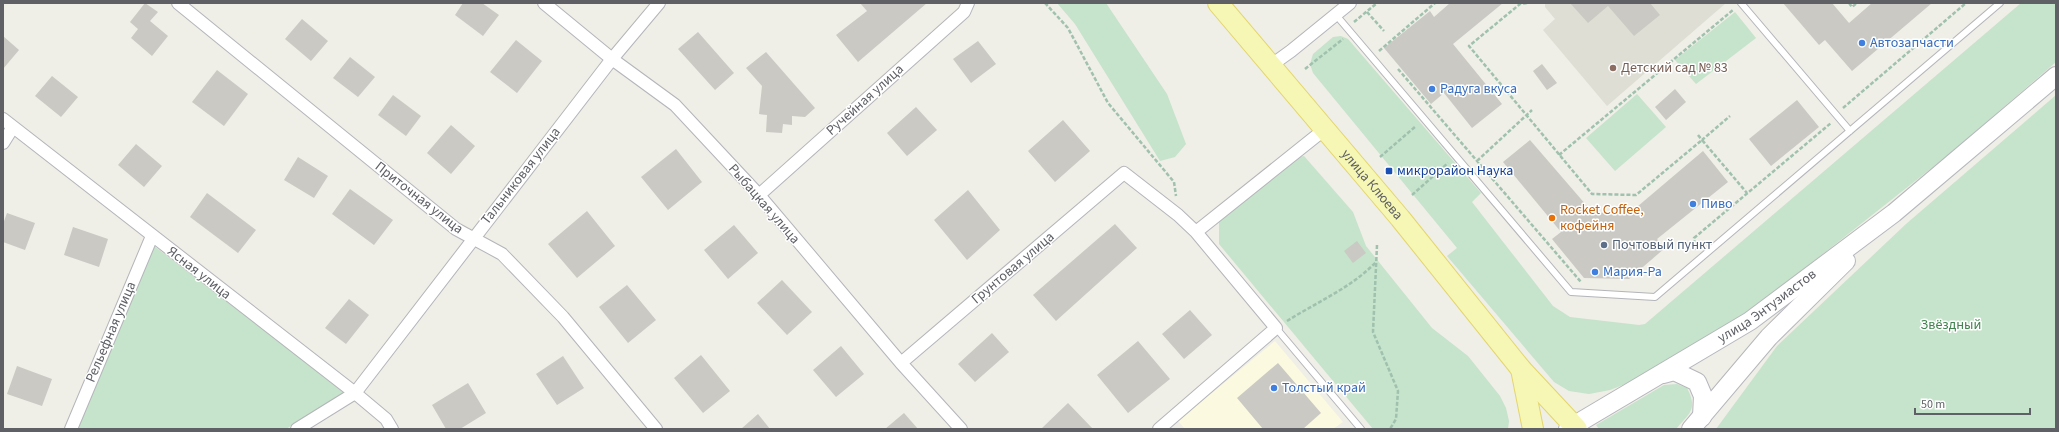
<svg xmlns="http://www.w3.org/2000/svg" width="2059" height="432" font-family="'Source Sans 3',sans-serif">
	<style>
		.commercial { fill: #fbf9e0 }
		.education { fill: #deded5 }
		.green { fill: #c6e3cb }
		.building { fill: #cac9c3 }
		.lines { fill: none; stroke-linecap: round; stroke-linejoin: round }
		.service-casing { stroke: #b4b5ba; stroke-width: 8 }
		.minor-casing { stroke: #b4b5ba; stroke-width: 14 }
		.secondary-casing { stroke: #b5b7bc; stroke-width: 20 }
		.primary-casing { stroke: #e3d56c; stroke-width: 22 }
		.path { stroke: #9fc1ae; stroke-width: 2.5; stroke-dasharray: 4 2; stroke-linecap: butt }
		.service { stroke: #fff; stroke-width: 6 }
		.minor { stroke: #fff; stroke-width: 12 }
		.secondary { stroke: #fff; stroke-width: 18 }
		.primary { stroke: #f6f7b4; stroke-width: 20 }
		.shop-dot { fill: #3f7fe0; stroke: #fff; stroke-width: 1.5 }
		.education-dot { fill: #8d6e63; stroke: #fff; stroke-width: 1.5 }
		.transit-dot { fill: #1a4fb4; stroke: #fff; stroke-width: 1.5 }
		.food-dot { fill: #e8710a; stroke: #fff; stroke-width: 1.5 }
		.service-dot { fill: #5c6f8a; stroke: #fff; stroke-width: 1.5 }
		.labels { text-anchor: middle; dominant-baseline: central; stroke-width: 3; stroke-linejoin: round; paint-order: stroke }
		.shop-label { font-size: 14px; fill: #366cbe; stroke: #fff; text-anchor: start }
		.education-label { font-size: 14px; fill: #785e54; stroke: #fff; text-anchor: start }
		.street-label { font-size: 14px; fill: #5e6065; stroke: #fff }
		.transit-label { font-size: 14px; fill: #164399; stroke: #fff; text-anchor: start }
		.food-label { font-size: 14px; fill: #c56008; stroke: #fff; text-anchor: start }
		.service-label { font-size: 14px; fill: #4e5e75; stroke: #fff; text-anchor: start }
		.park-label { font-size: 14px; fill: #40834e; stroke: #fff }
	</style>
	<rect width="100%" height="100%" fill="#efeee7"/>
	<!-- commercial -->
	<path class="commercial" d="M1275,341l68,81 -10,7h-148l-7,-8z"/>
	<!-- education -->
	<path class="education" d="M1545,3h181l-119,103 -64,-76 12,-11 -10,-12z"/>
	<!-- green -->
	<path class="green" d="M1057,3h49l61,91 19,50 -11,13 -15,4 -85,-137z
		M2021,3h35v59l-108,93 -182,144 -38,26 -95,56 -23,9 -21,4 -20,-3 -15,-9 -107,-126 10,-8 -144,-175 -3,-9 3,-10 20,-17 8,-1 7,3 133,154 -9,9 81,104 17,11 69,8 6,-1z
		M1735,12l21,26 -60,46 -21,-24z
		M1637,94l29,33 -51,44 -29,-33z
		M2056,95v334h-340l61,-83 129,-122z
		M1304,156l49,56 13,34 66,82 36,28 32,40 6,12 3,13 -1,8h-135l-154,-185v-23l76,-63z
		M154,246l192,146 -60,37h-209z
		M1677,384l10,4c11,21 3,25 -11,41h-77l-3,-4 68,-40z"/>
	<!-- building -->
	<path class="building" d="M145,3l13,9 -8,9 18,15 -16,20 -21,-18 7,-9 -8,-7z
		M463,3h19l17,12 -16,21 -28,-21z
		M860,3h67l-69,59 -22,-27 31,-24z
		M1450,3h53l-50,41 49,60 -30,24 -28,-35 -13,11 -47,-56 46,-37 4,6z
		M1570,3h80l10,12 -26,21 -26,-30 -20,17z
		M1783,3h49l17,20 23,-20h60l-80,68 -27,-31 -6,5z
		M302,19l26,22 -17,20 -26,-22z
		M698,32l36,41 -19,17 -37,-41z
		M3,36l16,14 -16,19z
		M516,40l26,21 -25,32 -27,-21z
		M978,41l18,23 -25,19 -18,-24z
		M766,52l49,56 -10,9 -13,-1v9l-9,-1 -1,9 -16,-1 1,-17 -8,-1 3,-28 -16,-18z
		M350,57l25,20 -17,20 -25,-19z
		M1542,64l15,19 -10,7 -14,-19z
		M217,70l31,24 -24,32 -32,-24z
		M52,76l26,21 -17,20 -26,-21z
		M1675,89l11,13 -20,18 -11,-13z
		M393,95l28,21 -15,20 -28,-21z
		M1797,100l22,27 -48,39 -22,-27z
		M916,107l21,23 -30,26 -20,-23z
		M1063,120l27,31 -35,31 -27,-31z
		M451,125l24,21 -24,28 -24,-21z
		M1530,140l63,73 38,-1 72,-61 25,31 -71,57 8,9 -36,31 -45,-1 -32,-39 9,-7 -58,-70z
		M136,144l26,22 -18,21 -26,-22z
		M676,149l26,33 -34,28 -27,-33z
		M298,157l30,19 -14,22 -30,-18z
		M350,189l43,31 -19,25 -42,-31z
		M968,190l32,40 -33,30 -33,-40z
		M207,193l49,37 -18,23 -48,-36z
		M587,211l28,35 -38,32 -29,-34z
		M7,213l28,10 -10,27 -22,-8v-18z
		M1115,224l22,24 -81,73 -23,-26z
		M734,225l24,28 -30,26 -24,-29z
		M73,227l35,12 -9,28 -35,-12z
		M1357,241l9,12 -13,10 -9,-12z
		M782,280l30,32 -25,23 -30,-32z
		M627,285l29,35 -28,23 -29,-36z
		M349,299l20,16 -23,29 -21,-16z
		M1190,310l22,25 -28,24 -22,-25z
		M992,333l17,19 -34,30 -17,-18z
		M1138,341l32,38 -42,34 -31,-38z
		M841,346l23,28 -28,23 -23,-27z
		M701,355l29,36 -27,22 -29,-35z
		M563,356l21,32 -27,17 -21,-31z
		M1278,363l43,50 -18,16h-40l-26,-31z
		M17,366l35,13 -10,27 -35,-12z
		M468,383l18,30 -26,16h-14l-14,-24z
		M1068,403l25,26h-52z
		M904,413l14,16h-33z
		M758,414l12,15h-29z"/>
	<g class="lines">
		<!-- service casing -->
		<g class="service-casing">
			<path id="service" d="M1741,3l109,128
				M1336,15l235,277 84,5 345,-294
				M1276,328l85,101"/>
		</g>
		<!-- minor casing -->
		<g class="minor-casing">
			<path id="minor" d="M178,3l278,226 46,25 61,63 93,112
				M544,3l68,56 63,46 84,90 142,168 60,66
				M1270,66l21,-15 59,-48
				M3,119l352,274 31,26 6,10
				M3,143l10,-16
				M759,195l205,-183 4,-9
				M1196,232l129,-103
				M901,363l223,-190 54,42 18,17 80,96 -117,101
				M71,429l81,-193
				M297,429l58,-36 257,-334 47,-56"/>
		</g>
		<!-- secondary casing -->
		<g class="secondary-casing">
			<g id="secondary">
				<path d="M1663,374l11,-3 23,11 6,14 -1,21"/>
				<path id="s1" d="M1568,429l182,-108 144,-108 162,-137"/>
				<path d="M1691,429l78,-92 77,-76"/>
			</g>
		</g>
		<!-- primary casing -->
		<g class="primary-casing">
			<g id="primary">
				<path id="s2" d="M1218,3l182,215 121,151 56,60"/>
				<path d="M1521,369l12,60"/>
			</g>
		</g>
		<!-- path -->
		<path class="path" d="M1045,3l23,25 40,75 66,79 2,14
			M1527,3l-7,1 -51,42 123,148 44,1 66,-55 45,53
			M1849,3l3,4 5,-4
			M1367,12l17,19
			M1354,22l23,-19
			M1379,51l56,-48
			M1305,69l38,-30
			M1398,69l183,213
			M1843,108l123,-105
			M1698,135l4,5 28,-24
			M1559,155l174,-145
			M1380,157l36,-31
			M1477,161l55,-51
			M1412,195l36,-32
			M1377,245l-4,87 25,59 -2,28 -6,10
			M1695,250l-1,-12 137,-115
			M1287,321c30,-19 64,-33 89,-59"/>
		<!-- service -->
		<use href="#service" class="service"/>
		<!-- minor -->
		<use href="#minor" class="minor"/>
		<!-- secondary -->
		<use href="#secondary" class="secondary"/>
		<!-- primary -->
		<use href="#primary" class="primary"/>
	</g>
	<!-- markers -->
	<g class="shop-dot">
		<circle cx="1862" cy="43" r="4"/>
		<circle cx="1432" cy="89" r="4"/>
		<circle cx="1693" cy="204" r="4"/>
		<circle cx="1595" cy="272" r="4"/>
		<circle cx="1274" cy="388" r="4"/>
	</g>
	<circle class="education-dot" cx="1613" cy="68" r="4"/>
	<rect class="transit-dot" x="1385" y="167" width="8" height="8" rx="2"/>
	<circle class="food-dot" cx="1552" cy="218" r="4"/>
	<circle class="service-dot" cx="1604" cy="245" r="4"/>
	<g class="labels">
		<!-- shop labels -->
		<g class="shop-label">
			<text x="1870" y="43">Автозапчасти</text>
			<text x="1440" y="89">Радуга вкуса</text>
			<text x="1701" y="204">Пиво</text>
			<text x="1603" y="272">Мария-Ра</text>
			<text x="1282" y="388">Толстый край</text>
		</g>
		<!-- education labels -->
		<g class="education-label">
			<text x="1621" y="68">Детский сад № 83</text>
		</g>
		<!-- street labels -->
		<g class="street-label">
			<text transform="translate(865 100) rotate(-42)">Ручейная улица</text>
			<text transform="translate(521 176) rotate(-52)">Тальниковая улица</text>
			<text stroke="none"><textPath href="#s2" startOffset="238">улица Клюева</textPath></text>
			<text transform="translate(419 198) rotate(38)">Приточная улица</text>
			<text transform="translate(764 204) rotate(49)">Рыбацкая улица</text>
			<text transform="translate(1013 268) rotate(-40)">Грунтовая улица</text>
			<text transform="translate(199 273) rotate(38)">Ясная улица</text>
			<text stroke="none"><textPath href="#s1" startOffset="234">улица Энтузиастов</textPath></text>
			<text transform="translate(111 332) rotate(-67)">Рельефная улица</text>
		</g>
		<!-- transit labels -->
		<g class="transit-label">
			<text x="1397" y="171">микрорайон Наука</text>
		</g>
		<!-- food labels -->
		<g class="food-label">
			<text x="1560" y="210">Rocket Coffee,<tspan x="1560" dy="16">кофейня</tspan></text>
		</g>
		<!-- service labels -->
		<g class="service-label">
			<text x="1612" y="245">Почтовый пункт</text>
		</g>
		<!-- park labels -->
		<g class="park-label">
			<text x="1951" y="325">Звёздный</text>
		</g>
	</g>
	<!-- border -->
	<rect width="2059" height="432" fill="none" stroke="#5e6065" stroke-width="8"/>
	<!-- scale -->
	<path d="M1915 408v6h115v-6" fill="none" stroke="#5e6065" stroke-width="2"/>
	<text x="1921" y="408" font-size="12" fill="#5e6065" stroke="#ffffff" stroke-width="3" paint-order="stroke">50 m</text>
</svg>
